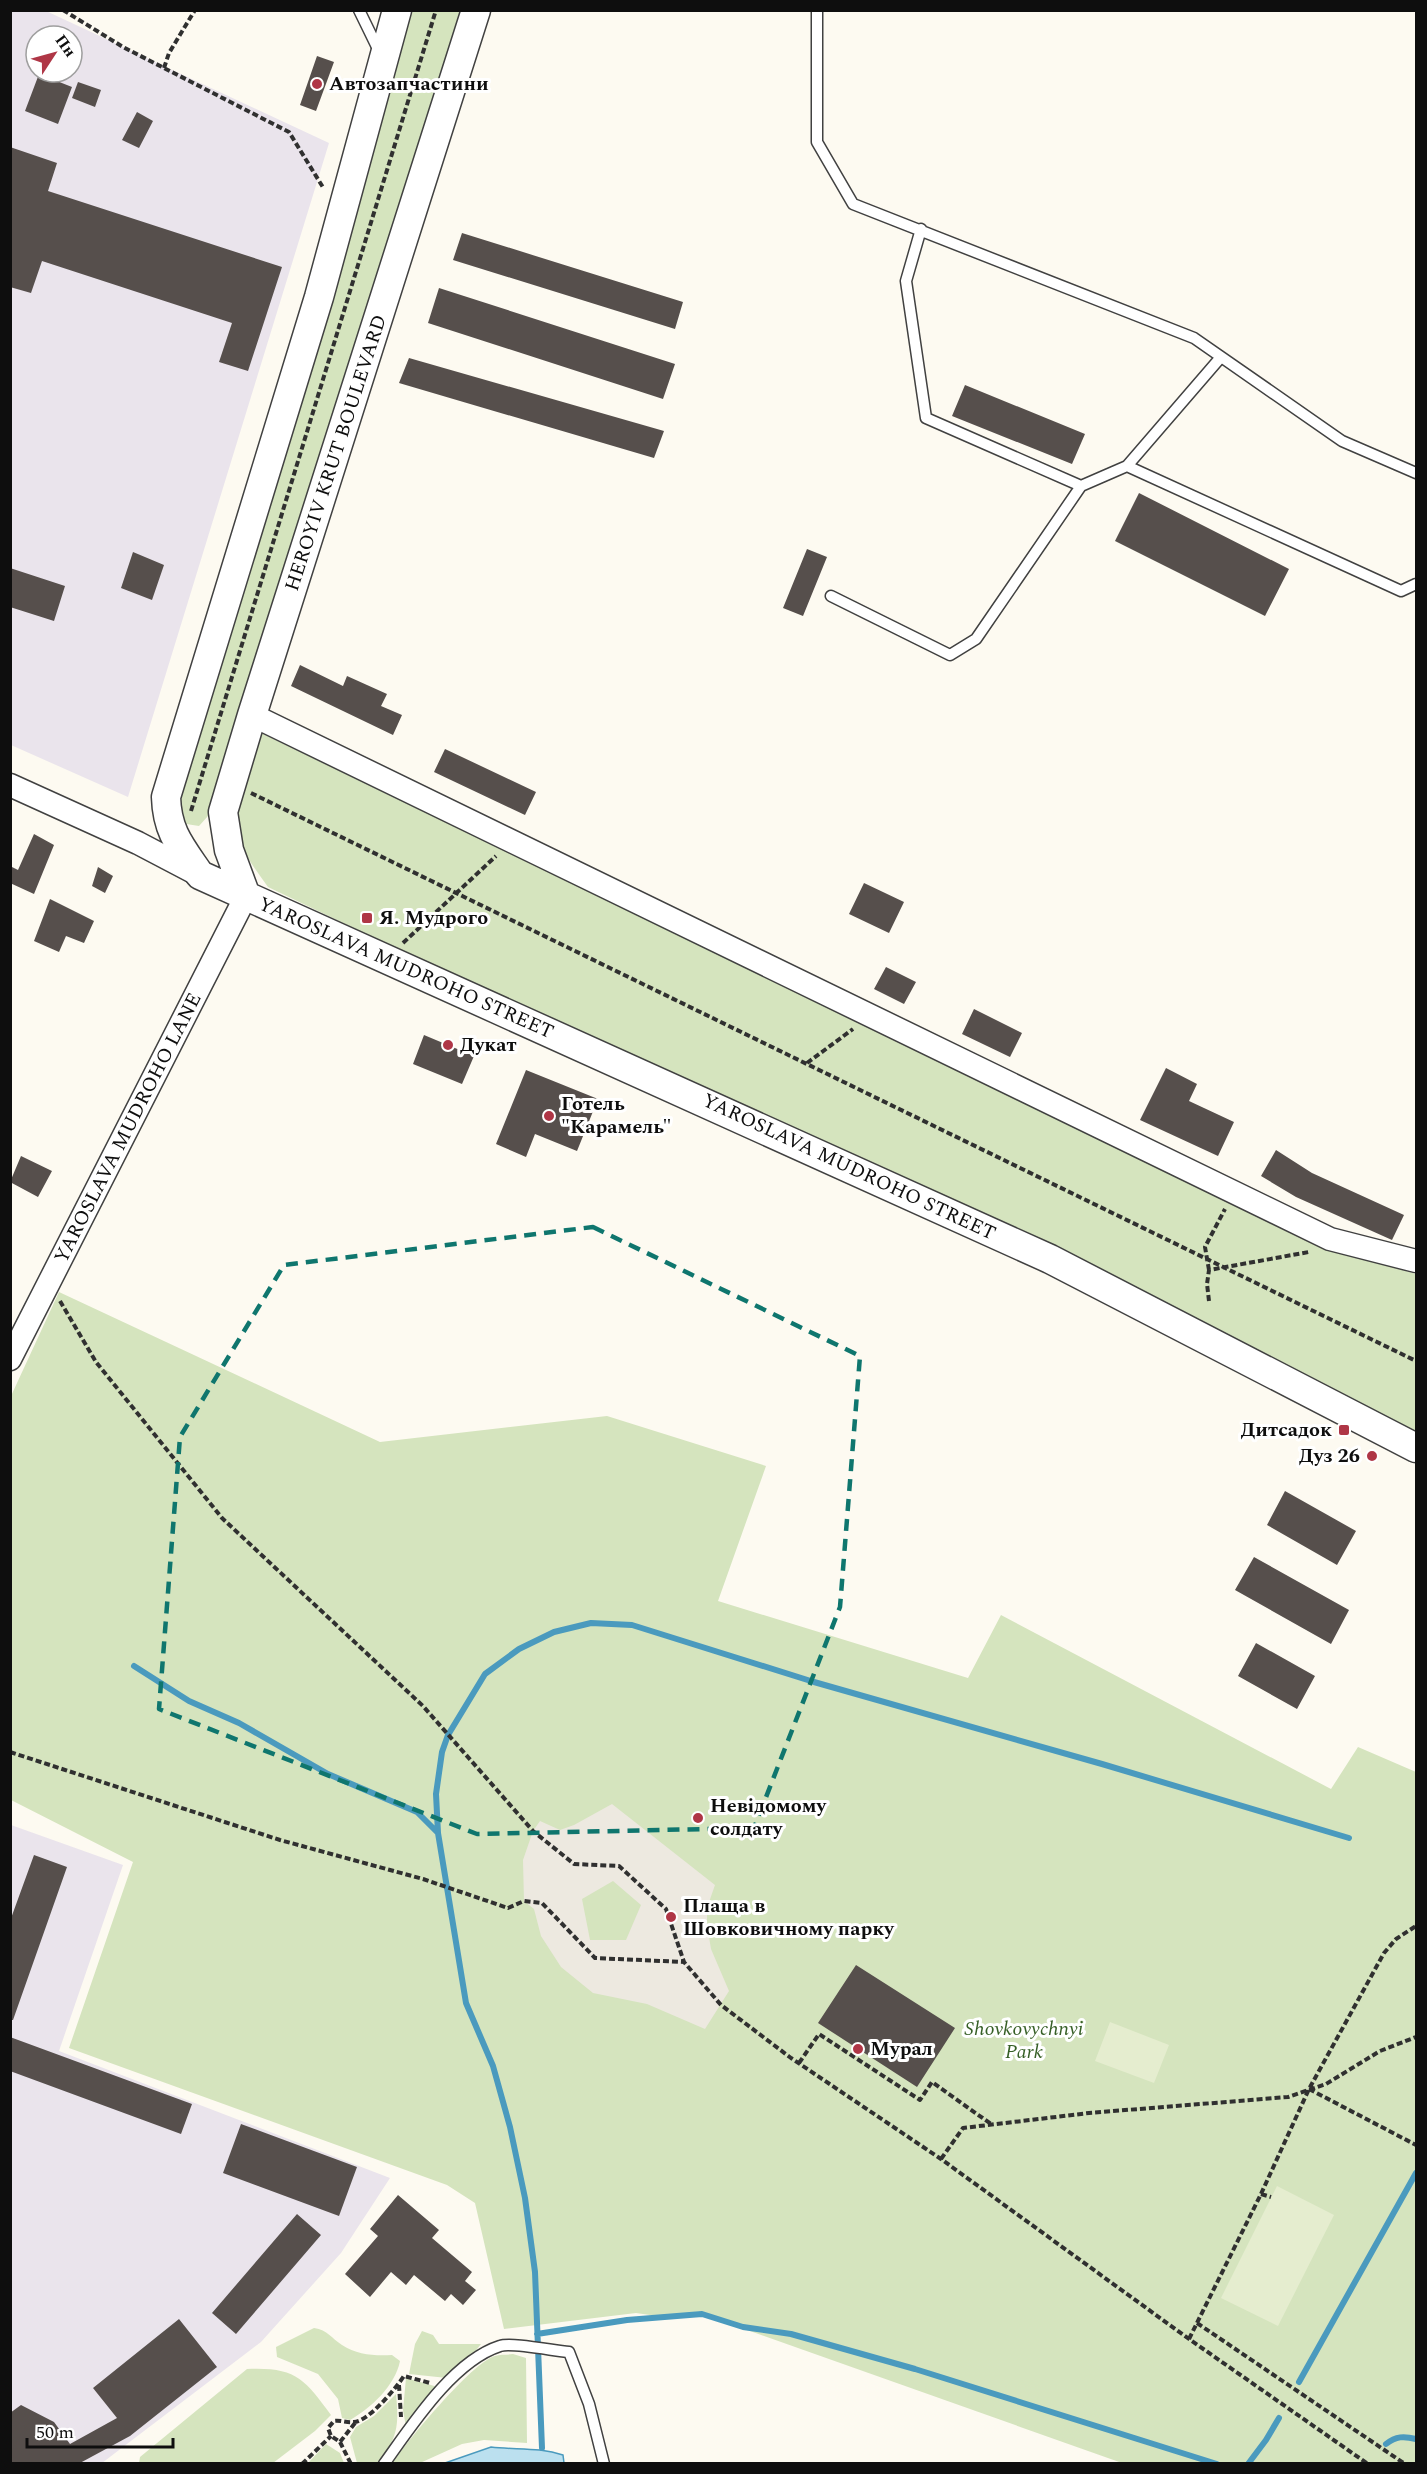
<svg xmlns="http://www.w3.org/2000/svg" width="1427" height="2474" font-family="Spectral,serif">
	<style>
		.industrial { fill: #eae4ec; fill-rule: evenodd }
		.green { fill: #d5e4be }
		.pitch { fill: #e5edcf }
		.plaza { fill: #ede9e0; fill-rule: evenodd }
		.water { fill: #bbe0ef; stroke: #4a9abe; stroke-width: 1.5 }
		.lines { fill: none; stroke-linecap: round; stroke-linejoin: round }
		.stream { stroke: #4a9abe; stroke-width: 6 }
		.building { fill: #564f4c }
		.service-casing { stroke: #414141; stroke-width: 13 }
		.minor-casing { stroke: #414141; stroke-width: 25 }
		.tertiary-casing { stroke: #414141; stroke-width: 31 }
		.path { stroke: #303030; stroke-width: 4; stroke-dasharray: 6 3; stroke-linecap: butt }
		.service { stroke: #fff; stroke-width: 10 }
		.minor { stroke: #fff; stroke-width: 22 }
		.tertiary { stroke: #fff; stroke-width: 28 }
		.marked { fill: none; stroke: #0f766e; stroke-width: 4.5; stroke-dasharray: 12 8; stroke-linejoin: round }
		.poi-dot { fill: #af3646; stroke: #fff; stroke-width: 2 }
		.labels { text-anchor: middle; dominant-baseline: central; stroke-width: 6; stroke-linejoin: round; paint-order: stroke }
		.poi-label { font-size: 20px; font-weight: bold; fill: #0e0e0e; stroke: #fff; text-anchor: start }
		.street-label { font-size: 20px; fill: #0e0e0e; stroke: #fff }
		.park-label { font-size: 20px; font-style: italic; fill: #365f26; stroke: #fff }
	</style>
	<rect width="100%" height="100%" fill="#fdfaf1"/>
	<!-- industrial -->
	<path class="industrial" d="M44,10l285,133 -201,654 -117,-52 -1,-734zM36,36h36v36h-36z
		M11,1825l112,40 -64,186 331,127 -49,75 -80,89 -159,121 -91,1z"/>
	<!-- green -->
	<path class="green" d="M403,11h64l-259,805 -9,10 -19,-3 -4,-12z
		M259,732l1066,515 91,27v163l-1148,-550c-7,-10 -15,-20 -21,-31 -20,-38 1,-87 12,-124z
		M59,1292l321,150 227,-26 159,50 -48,135 250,77 33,-63 330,174 27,-42 58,25v691h-294l-420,-149 -38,3 -28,-4 -132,16 -29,-126 -28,-18 -378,-137 64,-186 -122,-62v-404z
		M314,2328c14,2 17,10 28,17 15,10 33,11 50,10l8,6c-5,25 -29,47 -50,59l-8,-2 -4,-19 -20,-25 -41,-17 -1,-10z
		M422,2331l11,4 6,9h42l-11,14 -23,20 -38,-4 6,-30z
		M513,2354l13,4 1,85 -43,-3 -22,4 -42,19h-28c16,-22 79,-100 103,-107 5,-2 13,-1 18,-2z
		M247,2369c48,-2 57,9 84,46l-16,16 -42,32h-134l1,-6z
		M406,2378l32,9 -32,40 -3,-17z
		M396,2394c3,32 2,43 -18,69h-21l-7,-26 6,-10 18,-11z
		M326,2444l14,9 4,10h-36z"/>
	<!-- pitch -->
	<path class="pitch" d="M1110,2022l59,23 -15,38 -59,-22z
		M1277,2186l57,29 -56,111 -57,-28z"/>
	<!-- plaza -->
	<path class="plaza" d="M612,1804l103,81 -8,23v17l4,24 18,42 -24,38 -58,-25 -54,-11 -32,-26 -20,-31 -7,-27 -10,-8 -1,-41 10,-29 7,-10 20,9 14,-5zM613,1881l28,24 -15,35h-36l-8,-41z"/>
	<!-- water -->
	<path class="water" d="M491,2447c25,3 48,0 72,8l1,8h-119z"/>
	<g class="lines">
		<!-- stream -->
		<path class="stream" d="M134,1666l55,35 50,22 89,51 89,38 21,21 28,170 27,63 17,61 15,71 10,74 7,176
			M438,1833l-2,-39 6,-42 6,-17 37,-61 34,-25 35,-17 37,-9 41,2 182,57 288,82 247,74
			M537,2334l90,-14 75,-6 41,13 48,7 124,35 302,95
			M1299,2382l117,-209
			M1386,2444c10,-8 18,-8 30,-5
			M1248,2464l18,-24 13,-22"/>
	</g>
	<!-- building -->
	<path class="building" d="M317,56l17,6 -18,49 -16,-6z
		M39,74l33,13 -14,37 -33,-13z
		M78,82l23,8 -6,17 -23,-9z
		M137,112l16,9 -14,27 -17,-8z
		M10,147l47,16 -9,28 234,76 -34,104 -29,-9 13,-39 -190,-62 -11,32 -21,-6z
		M462,233l221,69 -8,27 -222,-69z
		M439,288l236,76 -12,35 -235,-76z
		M409,358l255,73 -10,27 -255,-75z
		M965,385l120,49 -13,30 -120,-48z
		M1139,493l150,76 -24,47 -150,-75z
		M807,549l20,8 -24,59 -20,-8z
		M133,552l31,13 -12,35 -31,-12z
		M10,568l55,18 -11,35 -44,-14z
		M300,665l43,21 4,-10 40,18 -6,12 21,9 -9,20 -102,-49z
		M445,749l91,43 -11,23 -91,-43z
		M34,834l20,11 -20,49 -24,-11v-17l8,4z
		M98,867l15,9 -8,17 -13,-7z
		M864,883l40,19 -15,31 -40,-19z
		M50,899l44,22 -10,22 -18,-7 -7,16 -25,-11z
		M886,967l30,15 -12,22 -30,-15z
		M974,1009l48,24 -12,24 -48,-23z
		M424,1035l50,21 -12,28 -49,-20z
		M1166,1068l31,16 -8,17 45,21 -16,34 -78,-36z
		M526,1070l72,29 -21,52 -42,-17 -9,23 -30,-13z
		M1276,1150l36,23 92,42 -12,25 -96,-43 -35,-21z
		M21,1156l31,15 -14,26 -28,-15z
		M1285,1491l71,40 -19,34 -70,-40z
		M1254,1557l95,53 -18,34 -96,-54z
		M1256,1643l59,33 -18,33 -59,-33z
		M34,1855l33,12 -54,153h-3v-99z
		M856,1965l99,63 -38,59 -99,-64z
		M10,2037l182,67 -11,30 -171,-63z
		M241,2124l116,43 -18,49 -116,-43z
		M398,2195l41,35 -7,8 40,34 -7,9 11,9 -13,15 -12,-11 -6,7 -31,-26 -8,10 -15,-13 -21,25 -25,-23 33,-38 -8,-7z
		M297,2214l24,21 -85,99 -24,-21z
		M179,2319l38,48 -87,69 -50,27h-70v-50l11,-8 33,17 16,22 47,-26 -24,-30z"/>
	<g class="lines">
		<!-- service casing -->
		<g class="service-casing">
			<path id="service" d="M359,10l20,41
				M817,10v132l36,62 341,134 148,103 74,32
				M921,229l-15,52 20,137 155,68
				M1127,466l274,125 15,-7
				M831,596l119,59 26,-16 105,-153 46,-20 94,-109
				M384,2464c28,-39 69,-103 116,-118 11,-4 55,5 69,6l20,52 15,60"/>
		</g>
		<!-- minor casing -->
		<g class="minor-casing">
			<path id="minor" d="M252,715l1078,524 86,22
				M10,785l128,58 61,32
				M10,1359l236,-463"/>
		</g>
		<!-- tertiary casing -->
		<g class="tertiary-casing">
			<path id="tertiary" d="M397,10l-78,287 -153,500c1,35 15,50 34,78l850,384 366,189
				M246,896l-17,-46 -6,-38 29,-97 224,-705"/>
		</g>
		<!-- path -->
		<path class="path" d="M63,10l60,37 166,85 35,57
			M164,68l5,-15 26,-43
			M251,793l1165,568
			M191,811l245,-801
			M403,943l93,-87
			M807,1063l46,-34
			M1209,1270l-4,-23 20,-38
			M60,1301l36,61 126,156 201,188 110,125 41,33 45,2 47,43 18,53 37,43 70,53 150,101 248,180 179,125
			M1209,1301l-2,-17 2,-14 100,-18
			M10,1752l270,88 143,39 85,29 16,-7 18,2 53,55 89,4
			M799,2063l20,-29 101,66 12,-18 59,42
			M1309,2089l107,56
			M941,2159l22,-31 126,-15 199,-16 38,-13 54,-33 36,-14
			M1261,2194l10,3
			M1197,2323l208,141
			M1189,2339l72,-145 48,-105 75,-136 12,-14 20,-13
			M399,2385l2,32
			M355,2423l-15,19 -9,-6 -3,-8 6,-7c7,-1 13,2 20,1 15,-1 42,-34 50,-46l26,7
			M340,2442l11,22
			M302,2464l29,-28"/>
		<!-- service -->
		<use href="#service" class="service"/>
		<!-- minor -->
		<use href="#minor" class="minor"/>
		<!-- tertiary -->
		<use href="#tertiary" class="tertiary"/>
	</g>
	<!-- marked area -->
	<path class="marked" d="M593,1227l267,129 -20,251 -86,221 -277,6 -318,-125 21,-272 104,-172z"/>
	<!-- markers -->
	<g class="poi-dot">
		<circle cx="317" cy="84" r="6"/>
		<rect x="361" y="912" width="12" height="12" rx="3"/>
		<circle cx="448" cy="1045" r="6"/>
		<circle cx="549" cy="1116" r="6"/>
		<rect x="1338" y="1424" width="12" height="12" rx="3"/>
		<circle cx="1372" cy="1456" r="6"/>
		<circle cx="698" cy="1818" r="6"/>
		<circle cx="671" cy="1917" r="6"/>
		<circle cx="858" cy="2049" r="6"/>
	</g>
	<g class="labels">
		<!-- poi labels -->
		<g class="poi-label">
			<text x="329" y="84">Автозапчастини</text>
			<text x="379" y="918">Я. Мудрого</text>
			<text x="460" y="1045">Дукат</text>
			<text x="561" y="1104">Готель<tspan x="561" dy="23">"Карамель"</tspan></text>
			<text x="1332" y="1430" text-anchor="end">Дитсадок</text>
			<text x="1360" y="1456" text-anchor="end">Дуз 26</text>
			<text x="710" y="1806">Невідомому<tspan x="710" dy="23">солдату</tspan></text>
			<text x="683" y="1906">Плаща в<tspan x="683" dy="23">Шовковичному парку</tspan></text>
			<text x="870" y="2049">Мурал</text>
		</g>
		<!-- street labels -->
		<g class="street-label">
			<text transform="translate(336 453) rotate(-72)">HEROYIV KRUT BOULEVARD</text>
			<text transform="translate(406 968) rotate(24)">YAROSLAVA MUDROHO STREET</text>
			<text transform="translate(128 1128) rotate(-63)">YAROSLAVA MUDROHO LANE</text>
			<text transform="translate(849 1167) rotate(25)">YAROSLAVA MUDROHO STREET</text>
		</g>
		<!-- park labels -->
		<g class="park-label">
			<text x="1024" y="2029">Shovkovychnyi<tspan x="1024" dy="23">Park</tspan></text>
		</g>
	</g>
	<!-- border -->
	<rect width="1427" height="2474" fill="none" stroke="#0e0e0e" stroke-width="24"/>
	<!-- north arrow -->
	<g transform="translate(54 54) rotate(54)"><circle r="28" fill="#ffffff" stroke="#9f9f9f" stroke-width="1.5"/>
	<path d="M0-4.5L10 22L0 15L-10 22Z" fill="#af3646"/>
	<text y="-9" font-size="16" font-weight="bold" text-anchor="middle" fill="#0e0e0e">Пн</text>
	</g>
	<!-- scale -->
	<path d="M27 2438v9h146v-9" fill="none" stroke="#0e0e0e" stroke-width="3"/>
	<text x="36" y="2438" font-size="18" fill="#0e0e0e" stroke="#ffffff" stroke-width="4.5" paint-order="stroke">50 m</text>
</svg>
